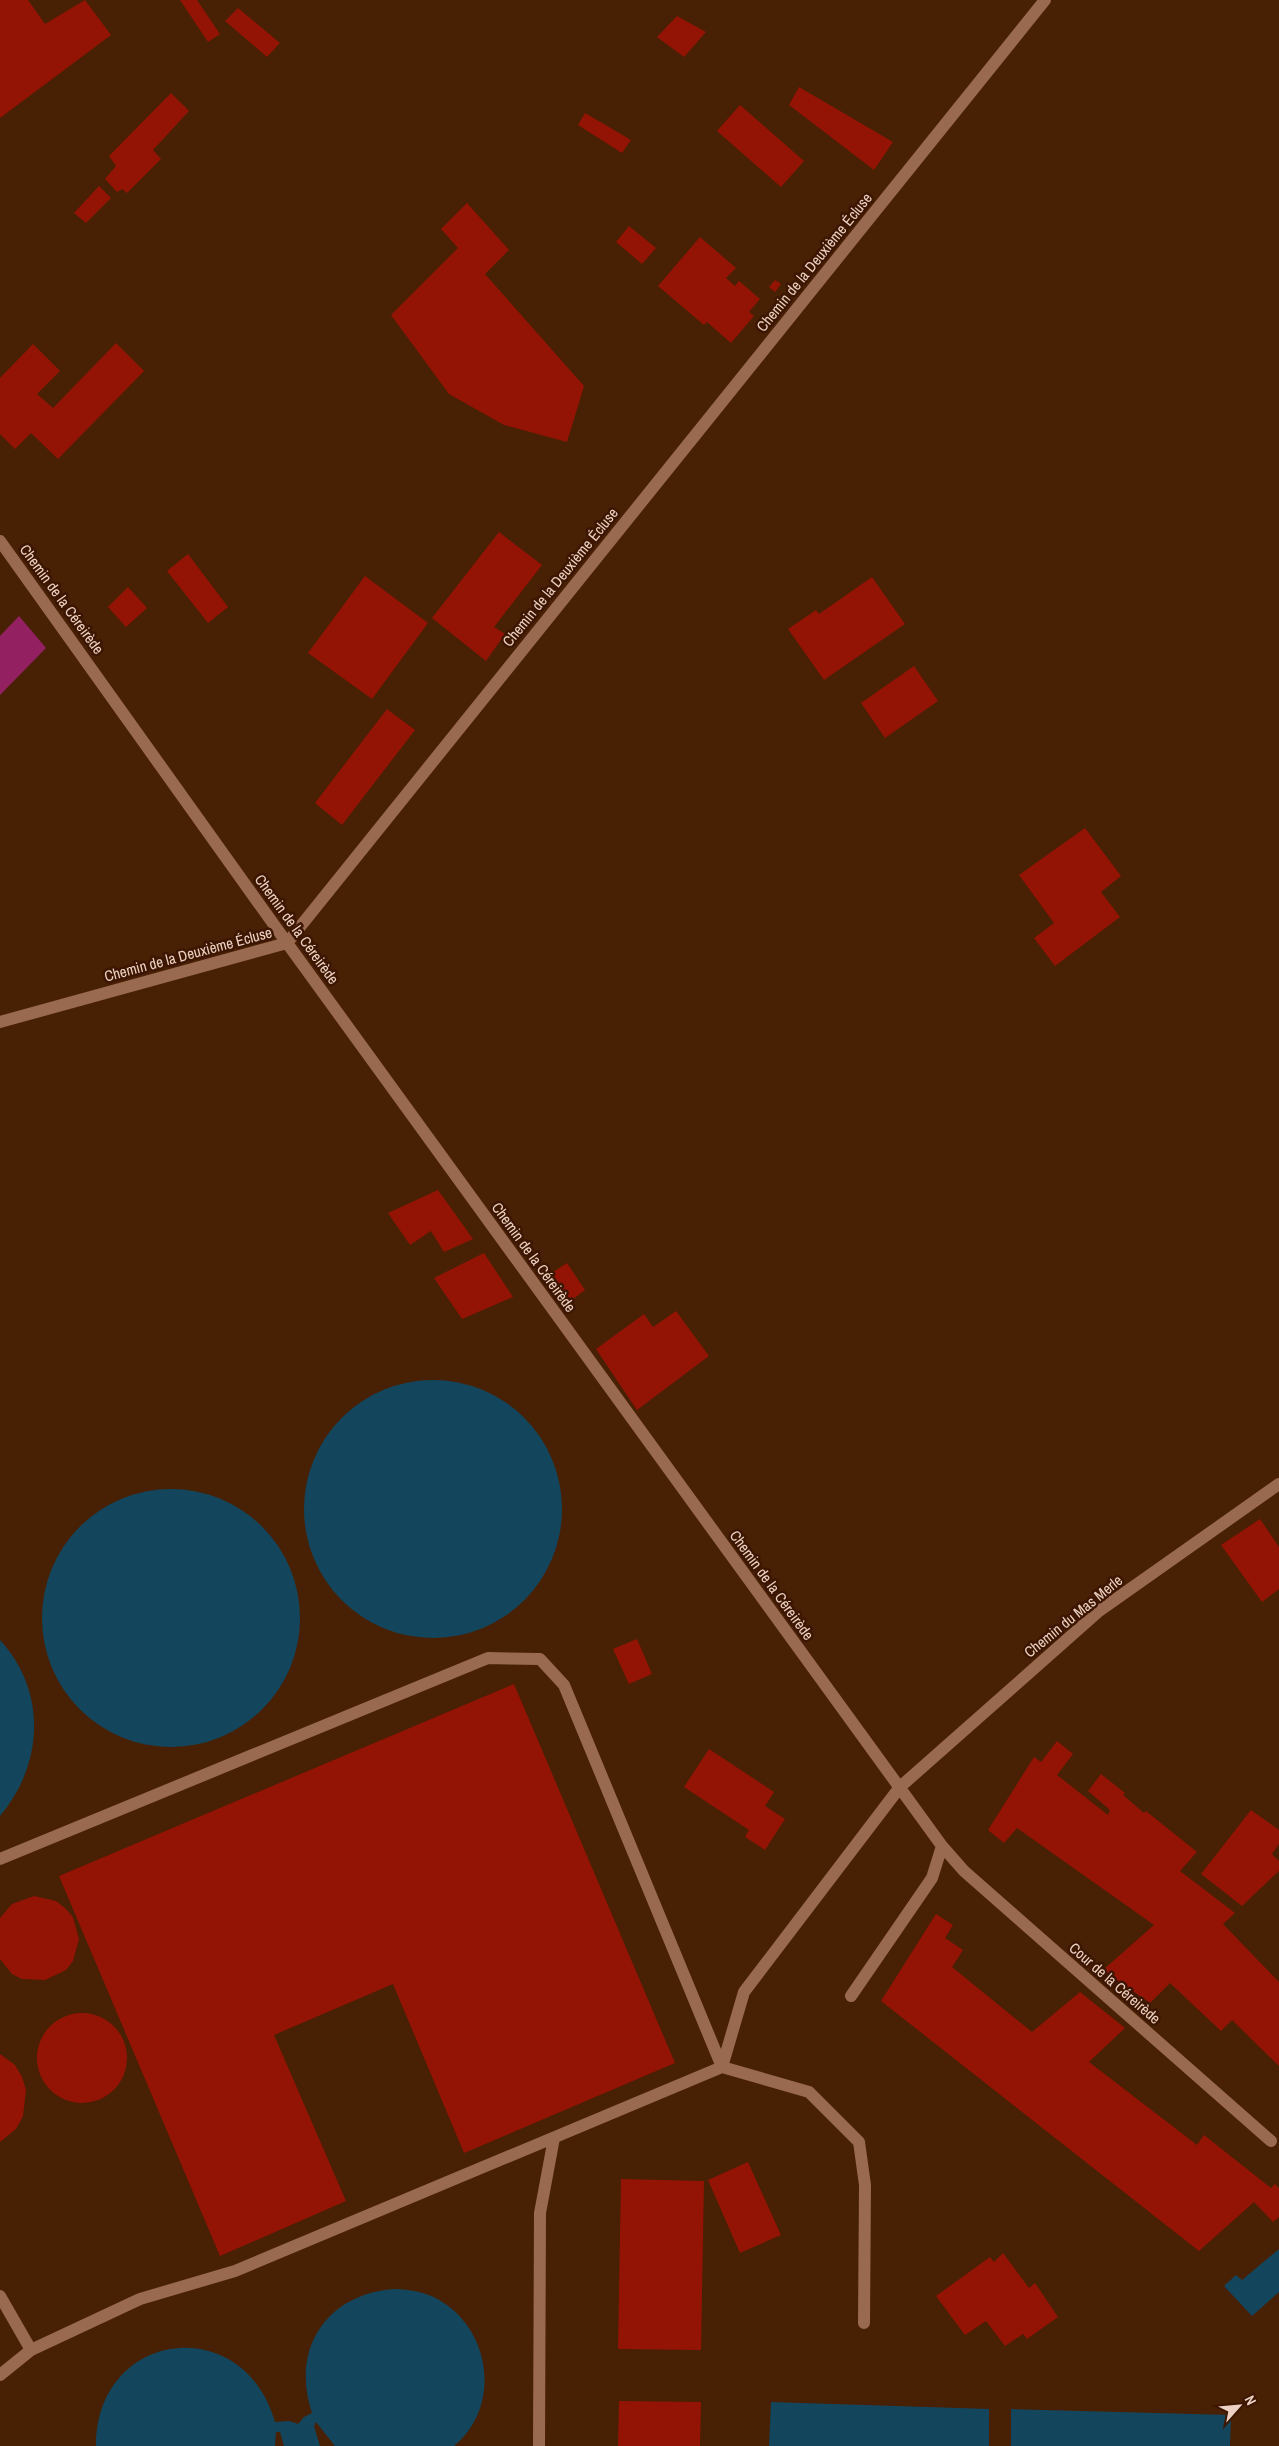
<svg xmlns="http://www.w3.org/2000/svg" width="1279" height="2446" font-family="'Archivo Narrow',sans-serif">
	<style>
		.forest { fill: #932162 }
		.water { fill: #13465c }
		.building { fill: #931405 }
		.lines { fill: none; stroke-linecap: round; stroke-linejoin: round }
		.minor { stroke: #996a4f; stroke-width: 12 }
		.labels { text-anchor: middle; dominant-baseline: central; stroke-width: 5; stroke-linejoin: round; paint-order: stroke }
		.street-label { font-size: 15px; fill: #edd2c4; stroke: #3d1600 }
	</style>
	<rect width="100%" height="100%" fill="#482004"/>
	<!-- forest -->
	<path class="forest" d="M19,616l27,32 -46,47v-59z"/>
	<!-- water -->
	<path class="water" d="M304 1509a129 129 0 1 1 258 0a129 129 0 1 1-258 0Z
		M42 1618a129 129 0 1 1 258 0a129 129 0 1 1-258 0Z
		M0,1640c47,51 44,124 0,176z
		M1279,2249v43l-27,24 -28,-30 12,-11 6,5z
		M397,2289c17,1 33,4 47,14 48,32 56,105 10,143h-119l-19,-24 -2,4 6,20h-36l-4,-14h-4l-1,14h-179c0,-116 147,-136 179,-24l14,-1 9,3 6,-7 8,-4c-22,-65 16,-121 85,-124z
		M771,2402l218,7v37h-220z
		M1011,2409l220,6 -1,31h-219z"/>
	<!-- building -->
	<path class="building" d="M0,0h28l17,24 40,-24 26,35 -111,83z
		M180,0h17l23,34 -12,8z
		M238,8l42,35 -13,14 -42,-36z
		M677,16l29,16 -22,25 -27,-20z
		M799,87l94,55 -19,28 -85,-65z
		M171,93l18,18 -36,39 8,9 -34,34 -5,-4 -5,3 -12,-13 11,-13 -7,-10z
		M740,105l64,56 -23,26 -64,-56z
		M585,113l46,27 -9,13 -44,-28z
		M99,186l12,12 -25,25 -12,-10z
		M467,203l42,47 -24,24 99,112 -17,56 -63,-17 -55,-31 -58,-79 67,-67 -17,-19z
		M629,226l27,22 -14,16 -26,-22z
		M700,237l36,31 -10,10 9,8 4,-5 21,18 -11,13 5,4 -23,27 -24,-21 -3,3 -46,-39z
		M775,280l6,4 -6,8 -6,-5z
		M116,343l28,28 -86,88 -27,-26 -16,16 -15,-15v-56l33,-34 27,27 -23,23 16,14z
		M499,532l43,33 -48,62 11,7 -19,27 -54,-43z
		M188,554l40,53 -20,16 -41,-52z
		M365,576l63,47 -56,76 -64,-46z
		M872,577l33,47 -81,56 -36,-51 28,-19 3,4z
		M128,587l19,21 -21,19 -18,-20z
		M914,666l24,35 -53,37 -24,-35z
		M387,709l28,21 -73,95 -27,-22z
		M1085,828l36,48 -20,16 19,25 -65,49 -21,-28 20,-15 -35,-48z
		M438,1190l35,49 -29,13 -13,-21 -21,14 -22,-32z
		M484,1253l29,44 -51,22 -28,-41z
		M567,1263l18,27 -21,16 -20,-28z
		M676,1311l33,45 -72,54 -41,-61 48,-35 9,13z
		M1260,1519l19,28v42l-17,13 -41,-57z
		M637,1639l15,35 -23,10 -16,-35z
		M514,1684l161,379 -211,90 -71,-169 -119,51 72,166 -126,55 -161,-380z
		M1057,1741l16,13 -16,21 51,40 2,-5 -22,-19 13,-17 24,19 -2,2 21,18 2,-2 51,41 -17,19 55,42 -12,11 56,58v84l-47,-46 -11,11 -51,-48 -20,20 -47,-33 51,-45 -137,-97 -13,15 -16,-13 46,-73 7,5z
		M709,1749l65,43 -9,14 20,13 -20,31 -20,-13 4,-7 -65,-43z
		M1251,1810l28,20v14l-7,10 7,7v10l-37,35 -41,-32z
		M34,1896l22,5 9,7 8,9 6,22 -6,22 -7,9 -21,10 -23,-1 -10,-5 -12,-15v-41l12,-14z
		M936,1914l17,11 -8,13 18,12 -11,17 80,65 48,-40 45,36 -36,34 108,83 7,-10 67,53 4,-4 4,4v29l-6,5 -19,-20 -55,49 -318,-250z
		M37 2058a45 45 0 1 1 90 0a45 45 0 1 1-90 0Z
		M0,2054l15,11 7,12 4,13 -3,26 -7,13 -16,13z
		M748,2162l33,73 -41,18 -32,-73z
		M621,2179l83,2 -3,169 -83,-1z
		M1003,2253l26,35 6,-5 23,34 -31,22 -4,-5 -18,12 -19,-25 -21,14 -29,-39 54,-39 4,5z
		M619,2401l82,1 -1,44h-82z"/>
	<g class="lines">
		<!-- minor -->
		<path class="minor" d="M0,541l287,402 655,903 -10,32 -81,118
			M0,1022l287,-79 758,-943
			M942,1846l22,25 307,270
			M0,1859l488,-201 52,1 24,26 158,382 87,25 50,50 6,43 -1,138
			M0,2296l31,54
			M0,2375l31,-25 109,-51 95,-28 487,-204 22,-75 156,-205 199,-176 180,-127
			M539,2446l1,-233 14,-75"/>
	</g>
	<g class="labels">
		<!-- street labels -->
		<g class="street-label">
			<text transform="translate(814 262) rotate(-51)">Chemin de la Deuxième Écluse</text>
			<text transform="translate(560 577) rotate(-51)">Chemin de la Deuxième Écluse</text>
			<text transform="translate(62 599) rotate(54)">Chemin de la Céreirède</text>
			<text transform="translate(297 929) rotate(54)">Chemin de la Céreirède</text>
			<text transform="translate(188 954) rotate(-15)">Chemin de la Deuxième Écluse</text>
			<text transform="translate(534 1257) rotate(54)">Chemin de la Céreirède</text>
			<text transform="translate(772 1585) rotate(54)">Chemin de la Céreirède</text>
			<text transform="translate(1073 1616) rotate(-39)">Chemin du Mas Merle</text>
			<text transform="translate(1115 1983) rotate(41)">Cour de la Céreirède</text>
		</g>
	</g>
	<!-- north arrow -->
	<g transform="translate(1239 2406) rotate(63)" stroke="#3d1600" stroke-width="4" paint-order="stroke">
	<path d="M0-4L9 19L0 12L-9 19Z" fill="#edd2c4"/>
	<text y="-8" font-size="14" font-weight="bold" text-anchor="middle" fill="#edd2c4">N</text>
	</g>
</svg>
